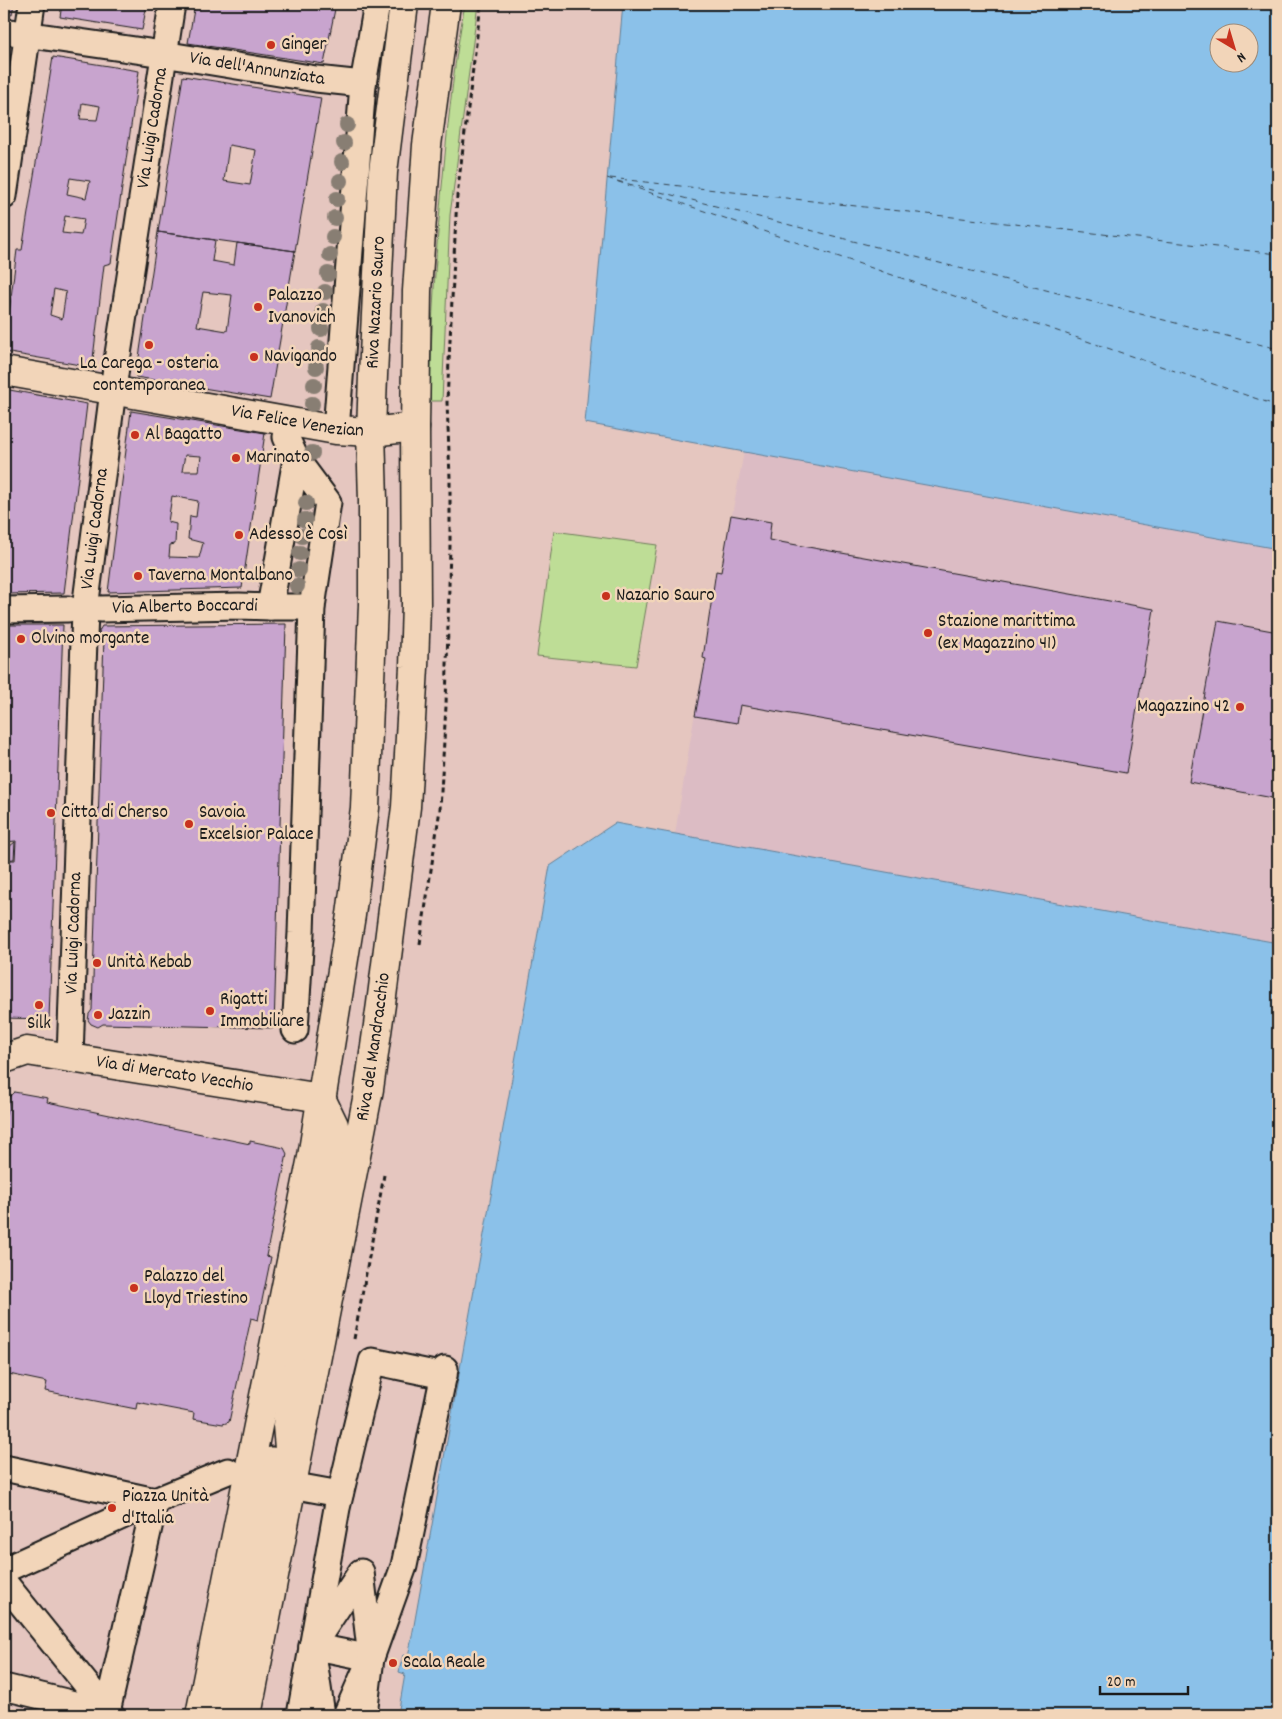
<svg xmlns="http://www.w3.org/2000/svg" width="1282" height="1719" font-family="Dekko,sans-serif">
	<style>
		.built { fill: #dcbcc4 }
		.green { fill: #bedd96; stroke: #6d7c59 }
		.water { fill: #8bc1e9; stroke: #5f7f97; fill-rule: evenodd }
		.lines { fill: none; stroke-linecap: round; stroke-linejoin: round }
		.ferry { stroke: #38454f; stroke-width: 1; stroke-dasharray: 6 5; stroke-linecap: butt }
		.building { fill: #c8a4ce; stroke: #1c1c1c; fill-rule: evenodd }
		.street-casing { stroke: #1c1c1c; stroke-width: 29 }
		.secondary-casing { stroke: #1c1c1c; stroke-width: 31 }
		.primary-casing { stroke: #1c1c1c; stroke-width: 31 }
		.path { stroke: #1c1c1c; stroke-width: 3; stroke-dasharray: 5 4; stroke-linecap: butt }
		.street { stroke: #f2d5b9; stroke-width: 25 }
		.secondary { stroke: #f2d5b9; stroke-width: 28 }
		.primary { stroke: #f2d5b9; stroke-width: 28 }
		.tree { fill: #887e73 }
		.poi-dot { fill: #c8321e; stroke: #f2d5b9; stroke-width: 2 }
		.labels { text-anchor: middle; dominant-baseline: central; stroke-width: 5; stroke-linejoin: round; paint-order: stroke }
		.poi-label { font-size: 19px; fill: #1c1c1c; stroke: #f2d5b9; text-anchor: start }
		.street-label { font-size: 19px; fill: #1c1c1c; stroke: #f2d5b9 }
	</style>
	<rect width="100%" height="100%" fill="#e5c6bf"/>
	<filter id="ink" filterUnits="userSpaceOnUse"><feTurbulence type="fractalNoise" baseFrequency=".02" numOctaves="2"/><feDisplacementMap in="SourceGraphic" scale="10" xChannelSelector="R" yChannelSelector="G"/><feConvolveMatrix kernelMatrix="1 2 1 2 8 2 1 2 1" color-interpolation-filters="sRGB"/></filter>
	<g filter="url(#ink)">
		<!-- built -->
		<path class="built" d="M744,452l534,97v394l-603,-109 23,-140 8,-35 -3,-1 13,-87 5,1z"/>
		<!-- green -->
		<path class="green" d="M465,4h13l-28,211 -8,186h-12c1,-79 6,-157 14,-235 5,-54 11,-109 21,-162z
			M554,531l103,14 -21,121 -99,-10z"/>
		<!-- water -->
		<path class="water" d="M623,4h655v545l-693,-126zM1220,32h30v30h-30z
			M615,823l663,120v772h-880l7,-41 -6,-2 4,-17 5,1 3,-14 139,-776z"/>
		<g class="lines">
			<!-- ferry -->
			<path class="ferry" d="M607,178l671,228
				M610,178l668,76
				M617,181l661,168"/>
		</g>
		<!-- building -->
		<path class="building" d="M4,4h10l-2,10 -8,-2z
			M62,4h85l-5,26 -82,-13z
			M195,4h63l16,4 1,-4h61l-12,60 -136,-21z
			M53,57l86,14 -28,192 -7,2 -12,102 -88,-15 13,-102h5zM82,103l18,3 -3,14 -17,-1zM70,178l20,3 -4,17 -19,-4zM65,216l19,3 -3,16 -19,-2zM54,289l12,3 -4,27 -12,-4z
			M183,76l138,22 -26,153 -137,-19zM229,145l27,5 -6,35 -26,-4z
			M158,232l57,8 -3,21 22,4 3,-22 58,8 -25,148 -134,-22zM203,292l29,3 -5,36 -30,-5z
			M4,389l83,15 -23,189 -60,1z
			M131,411l134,22 -23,155 -134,4zM185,455l16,1 -2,15h-17zM172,496l26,5 -2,16 -6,-1 -2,23 15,4 -4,15 -30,-1 1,-12 5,-1 1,-20 -8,-2z
			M731,515l40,7 -2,18 385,69 -28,164 -386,-68 -3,18 -42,-7 11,-57 -3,-1 13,-87 5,1z
			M1218,621l60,11v167l-89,-17z
			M286,624l-12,404 -171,-4 -5,3 -7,-3 -3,-4 1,-6 3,-4 12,-372 -4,-2 -1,-5 3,-5z
			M4,625h59l-14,394 -45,-1zM15,842l-1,17 -10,1 1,-10z
			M16,841l-1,19h-11l1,-18z
			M14,1092l34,6 -1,4 203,42v-3l34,7 3,6 -21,102 5,1 -13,63 -7,-2 -22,104 -6,2 -30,-5 1,-6 -57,-11 -1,7 -91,-18 2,-9 -43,-9v-248l5,-28z"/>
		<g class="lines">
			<!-- street casing -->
			<g class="street-casing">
				<g id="street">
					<path id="s1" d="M4,31l159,23 153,25 47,5"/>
					<path d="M4,196l28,-192"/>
					<path d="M336,430l27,-346 14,-80"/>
					<path d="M286,437l10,22"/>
					<path d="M296,459l32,43 -16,105h-42z"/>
					<path id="s2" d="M100,609l139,-3 31,1"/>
					<path d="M4,610l64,-1"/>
					<path d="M295,1030l6,-97 11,-326"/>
					<path id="s3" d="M70,1058l15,-449 31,-242 56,-363"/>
					<path d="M4,1468l151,33 -48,211"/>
					<path d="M307,1488l33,6"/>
					<path d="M4,1570l151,-69 73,-30"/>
					<path d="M4,1582l107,133"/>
					<path d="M312,1646l59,12"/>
					<path d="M4,1687l103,25"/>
					<path d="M219,1715l49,-253 3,-2 8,1 1,4 -49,250"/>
					<path d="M300,1715l37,-207 35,-147 72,15"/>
					<path d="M322,1715l-10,-69 49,-74 10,86 -25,57"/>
					<path d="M364,1715l7,-57 33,-92 41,-197"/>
				</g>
			</g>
			<!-- secondary casing -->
			<g class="secondary-casing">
				<g id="secondary">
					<path id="s4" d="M4,371l332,59 35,2 44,-5"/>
					<path id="s5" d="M4,1059l23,-8 294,47 13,27 2,22 -44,227 -5,51 4,47"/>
				</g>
			</g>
			<!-- primary casing -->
			<g class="primary-casing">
				<g id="primary">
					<path id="s6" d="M200,1715l112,-558 39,-242 14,-107 8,-204v-103l-2,-69 2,-57 10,-203 21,-168"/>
					<path id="s7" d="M247,1715l122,-626 12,-85 25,-197 8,-140 2,-63 -1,-177 2,-136 10,-146 19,-141"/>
				</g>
			</g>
			<!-- path -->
			<path class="path" d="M420,944l20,-135 6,-103 4,-161v-67l-3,-76 10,-206 24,-192
				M354,1339l30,-164"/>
			<!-- street -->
			<use href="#street" class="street"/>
			<!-- secondary -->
			<use href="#secondary" class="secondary"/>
			<!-- primary -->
			<use href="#primary" class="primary"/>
		</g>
		<!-- trees -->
		<g class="tree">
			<circle cx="347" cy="125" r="8"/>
			<circle cx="344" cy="143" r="8"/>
			<circle cx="342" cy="162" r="8"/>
			<circle cx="340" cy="181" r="8"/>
			<circle cx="337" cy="199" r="8"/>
			<circle cx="335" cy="218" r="8"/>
			<circle cx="333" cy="237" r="8"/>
			<circle cx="330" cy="255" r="8"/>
			<circle cx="328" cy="274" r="8"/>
			<circle cx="325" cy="292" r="8"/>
			<circle cx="323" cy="311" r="8"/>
			<circle cx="321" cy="329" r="8"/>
			<circle cx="319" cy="348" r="8"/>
			<circle cx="316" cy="367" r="8"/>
			<circle cx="314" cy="385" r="8"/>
			<circle cx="312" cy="404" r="8"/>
			<circle cx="312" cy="453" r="8"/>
			<circle cx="306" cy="503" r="8"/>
			<circle cx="305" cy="520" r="8"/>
			<circle cx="302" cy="536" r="8"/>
			<circle cx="300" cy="553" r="8"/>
			<circle cx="299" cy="570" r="8"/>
			<circle cx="297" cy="586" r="8"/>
		</g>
	</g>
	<!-- markers -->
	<g class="poi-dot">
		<circle cx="271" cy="45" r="5"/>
		<circle cx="258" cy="307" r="5"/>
		<circle cx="149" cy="345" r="5"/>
		<circle cx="254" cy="357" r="5"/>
		<circle cx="135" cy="435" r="5"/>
		<circle cx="236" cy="458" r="5"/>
		<circle cx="239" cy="535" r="5"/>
		<circle cx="138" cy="576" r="5"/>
		<circle cx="606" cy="596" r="5"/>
		<circle cx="928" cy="633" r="5"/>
		<circle cx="21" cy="639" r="5"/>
		<circle cx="1240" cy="707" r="5"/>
		<circle cx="51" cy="813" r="5"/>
		<circle cx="189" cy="824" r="5"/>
		<circle cx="97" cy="963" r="5"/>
		<circle cx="39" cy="1005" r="5"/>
		<circle cx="210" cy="1011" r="5"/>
		<circle cx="98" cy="1015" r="5"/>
		<circle cx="134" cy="1288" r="5"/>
		<circle cx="112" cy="1508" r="5"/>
		<circle cx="393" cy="1663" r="5"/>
	</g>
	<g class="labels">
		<!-- poi labels -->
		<g class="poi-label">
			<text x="281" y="45">Ginger</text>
			<text x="268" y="296">Palazzo<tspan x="268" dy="22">Ivanovich</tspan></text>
			<text x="264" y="357">Navigando</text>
			<text x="149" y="364" text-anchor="middle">La Carega - osteria<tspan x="149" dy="22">contemporanea</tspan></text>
			<text x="145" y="435">Al Bagatto</text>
			<text x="246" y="458">Marinato</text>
			<text x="249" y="535">Adesso è Così</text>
			<text x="148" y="576">Taverna Montalbano</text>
			<text x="616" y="596">Nazario Sauro</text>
			<text x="938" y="622">Stazione marittima<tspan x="938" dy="22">(ex Magazzino 41)</tspan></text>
			<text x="31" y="639">Olvino morgante</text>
			<text x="1230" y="707" text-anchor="end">Magazzino 42</text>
			<text x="61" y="813">Citta di Cherso</text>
			<text x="199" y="813">Savoia<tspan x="199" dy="22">Excelsior Palace</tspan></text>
			<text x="107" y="963">Unità Kebab</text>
			<text x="220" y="1000">Rigatti<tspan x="220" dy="22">Immobiliare</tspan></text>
			<text x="108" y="1015">Jazzin</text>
			<text x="39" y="1024" text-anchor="middle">Silk</text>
			<text x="144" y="1277">Palazzo del<tspan x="144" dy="22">Lloyd Triestino</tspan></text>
			<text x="122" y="1497">Piazza Unità<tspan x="122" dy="22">d'Italia</tspan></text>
			<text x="403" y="1663">Scala Reale</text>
		</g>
		<!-- street labels -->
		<g class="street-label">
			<text stroke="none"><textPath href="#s1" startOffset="256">Via dell'Annunziata</textPath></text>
			<text stroke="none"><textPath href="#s3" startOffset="935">Via Luigi Cadorna</textPath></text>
			<text stroke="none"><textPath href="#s6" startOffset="1428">Riva Nazario Sauro</textPath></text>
			<text stroke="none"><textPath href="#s4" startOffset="298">Via Felice Venezian</textPath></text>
			<text stroke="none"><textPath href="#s3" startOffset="530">Via Luigi Cadorna</textPath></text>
			<text stroke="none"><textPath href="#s2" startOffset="85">Via Alberto Boccardi</textPath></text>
			<text stroke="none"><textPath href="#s3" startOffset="125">Via Luigi Cadorna</textPath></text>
			<text stroke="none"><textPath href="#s7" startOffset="680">Riva del Mandracchio</textPath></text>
			<text stroke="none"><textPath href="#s5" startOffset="174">Via di Mercato Vecchio</textPath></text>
		</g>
	</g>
	<!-- margin -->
	<rect width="1282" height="1719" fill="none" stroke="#f2d5b9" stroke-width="20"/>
	<rect x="10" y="10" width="1262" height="1699" fill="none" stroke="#1c1c1c" stroke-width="2" filter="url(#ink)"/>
	<!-- north arrow -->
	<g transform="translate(1234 48) rotate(142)"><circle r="24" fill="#f2d5b9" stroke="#9c8b7a"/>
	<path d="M0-4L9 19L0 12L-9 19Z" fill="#c8321e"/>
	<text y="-8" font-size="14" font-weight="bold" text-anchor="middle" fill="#1c1c1c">N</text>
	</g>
	<!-- scale -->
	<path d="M1100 1686v8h88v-8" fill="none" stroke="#1c1c1c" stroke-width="2.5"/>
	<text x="1107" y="1686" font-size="15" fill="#1c1c1c" stroke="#f2d5b9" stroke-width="4" paint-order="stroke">20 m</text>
</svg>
